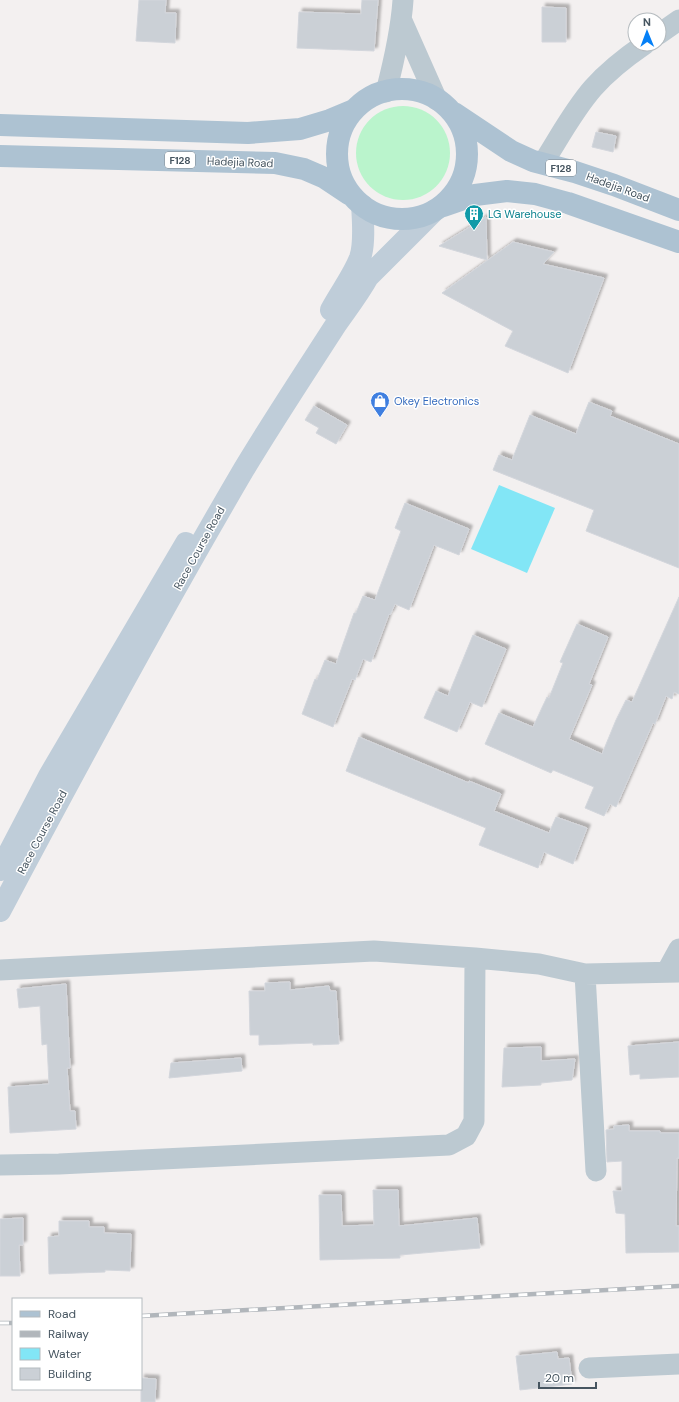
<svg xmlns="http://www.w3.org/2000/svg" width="679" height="1402" font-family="'DM Sans',sans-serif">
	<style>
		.green { fill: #baf4cc }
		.water { fill: #82e6f6 }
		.building { fill: #cbd0d6; stroke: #d3d6dc; filter: url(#shadow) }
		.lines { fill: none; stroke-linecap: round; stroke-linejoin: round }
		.street { stroke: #bcc9d1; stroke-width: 21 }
		.secondary { stroke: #bfcdd9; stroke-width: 22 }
		.primary { stroke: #adc2d2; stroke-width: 22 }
		.rail-casing { stroke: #b1b6bb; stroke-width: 4.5 }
		.rail { stroke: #fff; stroke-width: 3; stroke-dasharray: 9; stroke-linecap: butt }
		.labels { text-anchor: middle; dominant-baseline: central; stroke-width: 3; stroke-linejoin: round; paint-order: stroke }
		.shield { fill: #fff; stroke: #7e8890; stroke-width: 1 }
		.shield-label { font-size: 10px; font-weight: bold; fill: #465560 }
		.street-label { font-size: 11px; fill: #465560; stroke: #fff }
		.culture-label { font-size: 11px; fill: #0d838f; stroke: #fff; text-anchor: start }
		.shop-label { font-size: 11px; fill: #366cbe; stroke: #fff; text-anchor: start }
	</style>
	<defs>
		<filter id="shadow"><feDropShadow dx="3.5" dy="-3.5" stdDeviation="1" flood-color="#0004"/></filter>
	</defs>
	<rect width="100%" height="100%" fill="#f3f0f0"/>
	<!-- green -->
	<path class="green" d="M356 153a47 47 0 1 1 94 0a47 47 0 1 1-94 0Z"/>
	<!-- water -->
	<path class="water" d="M499,485l56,23 -28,65 -56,-24z"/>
	<!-- building -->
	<path class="building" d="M139,0h27l-1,13h11l-1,30 -39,-2z
		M362,0h16l-4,51 -77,-3 2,-36 62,2z
		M542,7l24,1v34h-24z
		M596,132l20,4 -3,16 -21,-5z
		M486,217l1,43 -48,-14z
		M513,242l41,10 -11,12 61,14 -36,95 -63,-27 8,-15 -71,-38z
		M589,402l23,9 -2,5 69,28v124l-93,-37 8,-21 -101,-40 6,-15 13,5 18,-45 46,19z
		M314,406l33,19 -11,19 -20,-11 3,-5 -14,-8z
		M405,503l64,26 -10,26 -25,-10 -25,65 -14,-6 -5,11 -1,-1 -18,48 -8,-3 -8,21 -3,-1 -19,48 -31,-13 13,-35 2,1 8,-20 11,4 18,-51h2l7,-17 12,4 26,-69 -6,-3z
		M679,597v97l-5,-2 -2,7 -6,-3 -11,28 -2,-1 -37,84 -6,-3 -6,12 -19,-8 9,-21 -41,-17 -2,3 -66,-29 14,-31 34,14 14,-30 2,1 14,-35 -3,-1 17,-38 31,13 -19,47 3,1 -23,54 33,15 14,-34 10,-20 6,2z
		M473,635l33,14 -24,58 -12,-5 -13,30 -33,-14 12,-27 12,5z
		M359,737l110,46v-2l32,13 -7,17 55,22 7,-16 31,11 -14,36 -29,-12 -6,16 -59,-23 7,-17 -140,-57z
		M290,982v8l39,-4 1,5h6l3,53 -26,1v-2l-54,2v-10h-9l-1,-44h16v-8z
		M66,984l4,84h-3l3,43h5l1,18 -66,4 -2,-46 41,-3 -2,-40 -5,1 -2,-39 -21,2 -2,-19z
		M679,1042v35l-39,2v-5l-10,1 -2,-29z
		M541,1047v14l34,-2 -3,21 -31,3v2l-39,2 2,-39z
		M241,1058l1,13 -73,7 2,-15z
		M629,1125v6h31v2h19v25h-2l-1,68h3v26l-53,1 -1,-39 -9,-1 -3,-22h9v-30l-15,1 -1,-32 8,-1v-3z
		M373,1190h25l1,36 78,-8 3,30 -80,7v3l-80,2 -1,-65h22l1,31 32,-1z
		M23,1218v27h-4l1,31h-20v-57z
		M59,1221h30v6h15v6l27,1 -1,37 -25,-1v2l-56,2 -1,-37 11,-1z
		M557,1352l1,7 11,-1 3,26 -52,6 -4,-34z
		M141,1378l15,1 -1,23h-14z"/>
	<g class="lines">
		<!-- street -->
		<path class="street" d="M402,21l35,79
			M659,34l20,-14
			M386,92c8,-31 15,-61 17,-92
			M543,163c16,-25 30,-52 50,-75 15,-17 33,-31 52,-44
			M0,970l374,-19 101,7 64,6 46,10 94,-2
			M667,971l12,-22
			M585,974l11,197
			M0,1165l59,-1 390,-19 17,-9 8,-15 1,-163
			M589,1368l90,-4"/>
		<!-- secondary -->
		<path class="secondary" d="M331,310c9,-17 22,-34 29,-52 5,-14 3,-38 2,-53
			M0,870l49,-94 137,-233
			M0,911c79,-149 159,-297 244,-442 29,-48 60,-95 91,-143 11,-16 23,-31 33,-49l66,-66"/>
		<!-- primary -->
		<path class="primary" d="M337 154a65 65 0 1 1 130 0a65 65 0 1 1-130 0Z
			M454,113l57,38 22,10 42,11 39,13 65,25
			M0,125l248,8 52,-4 30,-9 24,-10
			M0,156l275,7 29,6 21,9 24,16
			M443,206l32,-11 32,-4 28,3 33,9 111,39"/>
		<!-- rail casing -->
		<g class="rail-casing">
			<path id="rail" d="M141,1316l538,-30
				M0,1323h13"/>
		</g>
		<!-- rail -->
		<use href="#rail" class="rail"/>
	</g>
	<!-- icons -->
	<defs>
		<g id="building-pin" transform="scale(1)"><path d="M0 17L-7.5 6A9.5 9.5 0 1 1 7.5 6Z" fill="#0f9aa8" stroke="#fff"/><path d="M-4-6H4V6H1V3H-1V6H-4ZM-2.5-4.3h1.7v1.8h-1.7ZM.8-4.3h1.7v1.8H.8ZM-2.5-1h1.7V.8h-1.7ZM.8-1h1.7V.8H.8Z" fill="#fff"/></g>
		<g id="shop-pin" transform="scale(1)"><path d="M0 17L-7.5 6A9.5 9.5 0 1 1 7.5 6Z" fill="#3f7fe0" stroke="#fff"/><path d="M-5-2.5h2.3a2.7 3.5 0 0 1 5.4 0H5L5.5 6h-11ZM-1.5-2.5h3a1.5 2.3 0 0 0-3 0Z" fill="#fff"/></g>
	</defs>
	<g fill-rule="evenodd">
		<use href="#building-pin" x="474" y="214"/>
		<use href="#shop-pin" x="380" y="401"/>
	</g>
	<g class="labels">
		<!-- shield labels -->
		<g class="shield">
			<rect x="165" y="152" width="30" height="16" rx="3"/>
			<rect x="546" y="160" width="30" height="16" rx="3"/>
		</g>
		<g class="shield-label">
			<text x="180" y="160">F128</text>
			<text x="561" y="168">F128</text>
		</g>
		<!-- street labels -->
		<g class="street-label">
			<text transform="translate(240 162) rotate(2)">Hadejia Road</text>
			<text transform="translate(618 187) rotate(20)">Hadejia Road</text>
			<text transform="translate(199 548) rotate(-61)">Race Course Road</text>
			<text transform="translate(42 832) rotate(-62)">Race Course Road</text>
		</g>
		<!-- culture labels -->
		<g class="culture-label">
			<text x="488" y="214">LG Warehouse</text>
		</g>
		<!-- shop labels -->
		<g class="shop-label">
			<text x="394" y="401">Okey Electronics</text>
		</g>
	</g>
	<!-- legend -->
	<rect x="12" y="1298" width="130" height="92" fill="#ffffff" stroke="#b5bbbf"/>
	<rect x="20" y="1311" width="20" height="6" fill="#adc2d2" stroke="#b5bbbf"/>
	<text x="48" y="1318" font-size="12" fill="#465560">Road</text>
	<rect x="20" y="1331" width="20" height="6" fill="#b1b6bb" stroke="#b5bbbf"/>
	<text x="48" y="1338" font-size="12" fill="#465560">Railway</text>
	<rect x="20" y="1348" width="20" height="12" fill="#82e6f6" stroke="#b5bbbf"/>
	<text x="48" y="1358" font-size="12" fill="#465560">Water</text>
	<rect x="20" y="1368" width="20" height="12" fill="#cbd0d6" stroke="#b5bbbf"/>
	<text x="48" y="1378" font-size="12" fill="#465560">Building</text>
	<!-- north arrow -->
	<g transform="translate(647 32) rotate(359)"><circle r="19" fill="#ffffff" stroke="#b5bbbf"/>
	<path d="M0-3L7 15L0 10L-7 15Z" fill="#0580f7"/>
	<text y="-6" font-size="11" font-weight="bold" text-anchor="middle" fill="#465560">N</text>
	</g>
	<!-- scale -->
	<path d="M539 1382v6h57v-6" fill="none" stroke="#465560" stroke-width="2"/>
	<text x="545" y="1382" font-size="12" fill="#465560" stroke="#ffffff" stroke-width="3" paint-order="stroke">20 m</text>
</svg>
